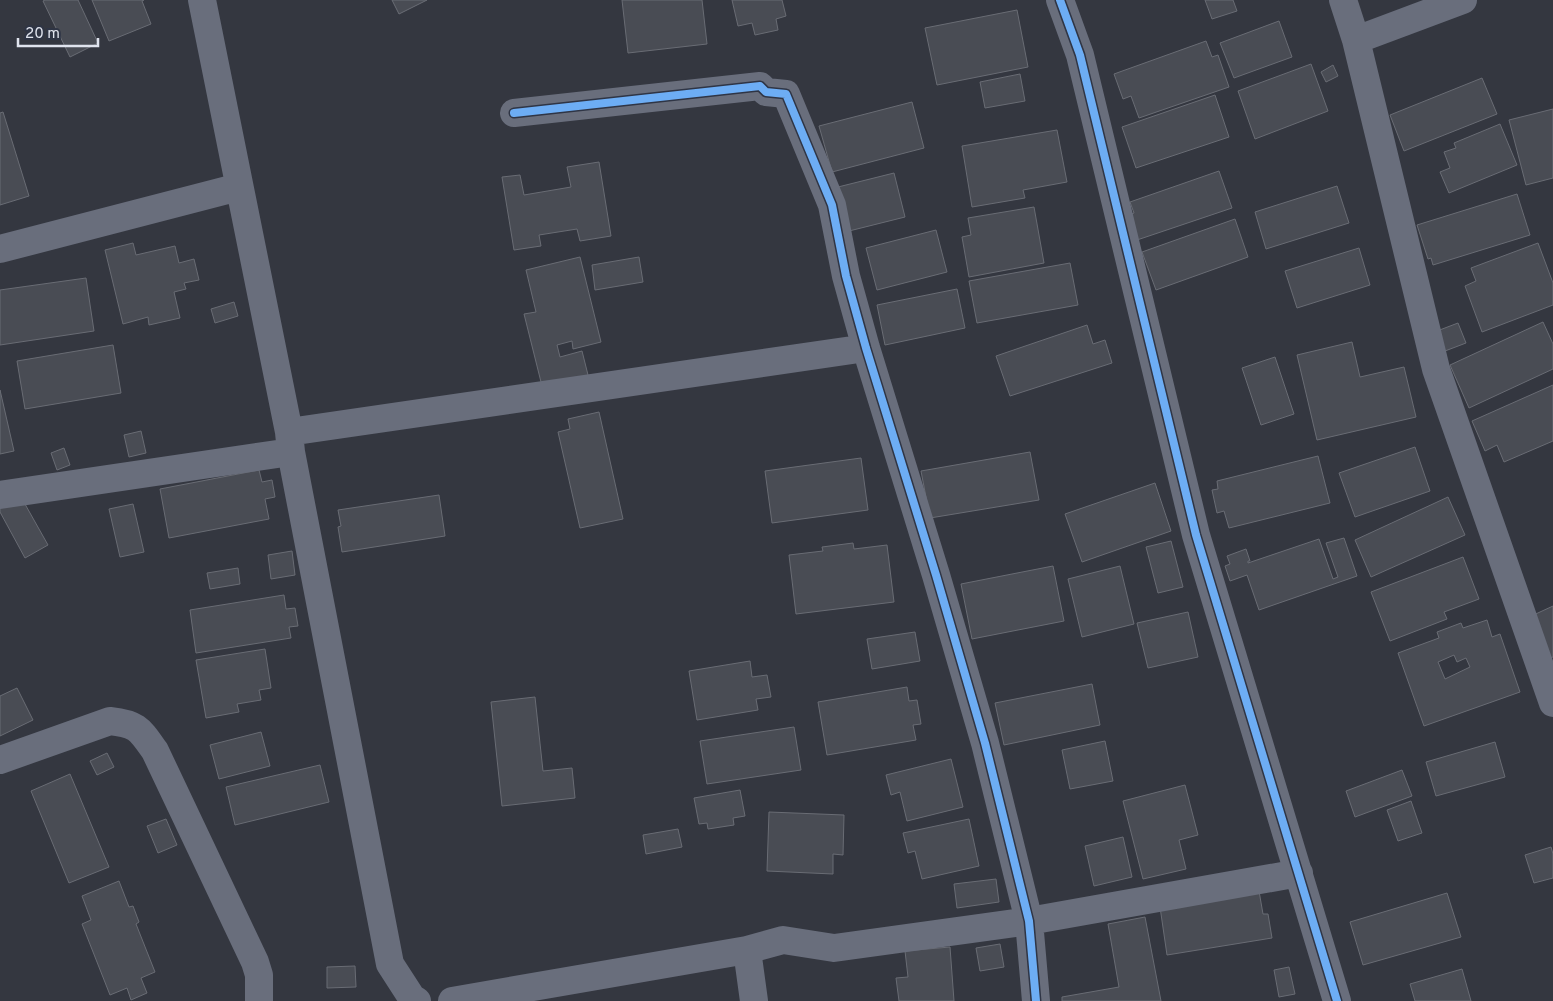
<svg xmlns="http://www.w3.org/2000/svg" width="1553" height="1001" font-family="Overpass,sans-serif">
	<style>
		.building { fill: #494c54; stroke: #696c74; fill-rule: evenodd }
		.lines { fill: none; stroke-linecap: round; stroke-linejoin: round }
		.street { stroke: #696e7c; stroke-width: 28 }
		.cycleway-casing { stroke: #2f3545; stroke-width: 11 }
		.cycleway { stroke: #6dadf4; stroke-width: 8 }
	</style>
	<rect width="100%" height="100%" fill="#343740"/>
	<!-- building -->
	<path class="building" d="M45,0h33l20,43 -28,14 -27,-56z
		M92,0h52l-2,1 9,23 -42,17z
		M392,0h35l-28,14z
		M622,0h80l5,44 -79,9z
		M732,0h50l4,16 -10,3 2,11 -23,5 -3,-12 -14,3z
		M1205,0h28l4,11 -25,8z
		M1017,10l11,57 -91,18 -12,-57z
		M1279,21l13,36 -58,21 -14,-35z
		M1206,41l6,16 6,-2 11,32 -90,31 -8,-22 -8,3 -9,-25z
		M1311,64l17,47 -73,28 -17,-48z
		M1333,65l5,11 -12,6 -5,-10z
		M1020,74l5,27 -40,7 -5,-26z
		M1482,78l15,36 -93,37 -14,-36z
		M1215,95l14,42 -93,31 -14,-41z
		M912,102l12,46 -92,24 -13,-46z
		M1553,109v69l-27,7 -17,-65z
		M3,112l26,84 -29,9v-92z
		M1500,124l17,41 -68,28 -9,-21 10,-4 -6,-16 12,-4 -2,-5z
		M1057,130l10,52 -44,8 2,8 -53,9 -10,-61z
		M599,162l12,74 -31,5 -3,-12 -38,6 2,11 -27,4 -12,-73 18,-2 4,20 47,-8 -4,-20z
		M1219,171l13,37 -95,32 -8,-25 5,-2 -4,-11z
		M894,173l11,44 -60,15 -11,-44z
		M1337,186l12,37 -83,26 -11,-37z
		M1517,194l13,41 -97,30 -2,-7 -3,1 -11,-34z
		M1034,207l10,56 -75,14 -7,-40 9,-2 -3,-17z
		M1235,219l13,38 -92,33 -14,-38z
		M936,230l11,42 -70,18 -11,-42z
		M133,243l3,12 39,-9 4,17 15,-4 5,21 -15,3 2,6 -12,3 6,26 -31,7 -1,-8 -25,7 -18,-74z
		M1538,243l15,40v22l-71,27 -17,-46 11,-5 -5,-13z
		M1359,248l11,37 -73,23 -12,-37z
		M580,257l21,85 -28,7 -1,-8 -15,4 3,12 22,-6 7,28 -46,11 -19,-76 12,-2 -10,-42z
		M639,257l4,25 -48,8 -3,-25z
		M1070,263l8,42 -101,18 -8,-42z
		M86,278l8,53 -94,14v-55z
		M957,289l8,39 -80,17 -8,-40z
		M234,302l4,14 -23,7 -4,-14z
		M1543,322l10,22v25l-84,39 -19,-43z
		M1458,323l8,20 -21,8 -8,-20z
		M1087,325l6,19 12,-4 7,23 -102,33 -14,-40z
		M1352,342l8,35 44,-10 12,50 -99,23 -20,-85z
		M113,345l8,48 -96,16 -8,-48z
		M1275,357l19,57 -33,11 -19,-57z
		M1553,385v56l-49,21 -7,-17 -12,6 -13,-30z
		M0,390l14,61 -14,3z
		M599,412l24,107 -43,9 -22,-96 12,-3 -2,-10z
		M141,431l5,22 -17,4 -5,-22z
		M1415,447l15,44 -75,26 -16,-44z
		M64,448l6,17 -13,5 -6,-17z
		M1030,452l9,48 -109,18 -9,-47z
		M1318,456l12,47 -101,25 -5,-17 -7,2 -5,-23 6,-1 -1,-8z
		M861,458l7,52 -96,13 -7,-52z
		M259,470l3,12 10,-2 3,17 -10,2 4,20 -100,19 -9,-49z
		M1155,483l16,48 -89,31 -17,-48z
		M439,495l6,41 -103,16 -4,-25 3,-1 -3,-16z
		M21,497l27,48 -23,13 -25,-46v-4z
		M1448,497l17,38 -94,42 -16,-37z
		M133,504l11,48 -24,5 -11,-48z
		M1344,538l13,38 -98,34 -12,-35 -17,6 -5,-15 5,-2 -3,-8 19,-7 4,12h-2v2l71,-24 14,40 5,-2 -12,-34z
		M1171,541l12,46 -25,6 -12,-46z
		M853,543l1,6 33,-4 7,57 -98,12 -7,-59 34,-4 -1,-4z
		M292,551l3,24 -24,4 -3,-24z
		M1463,557l16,42 -35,13 3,7 -57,22 -19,-49z
		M1053,566l11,55 -92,18 -11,-55z
		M1120,566l14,58 -52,13 -14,-58z
		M238,568l2,16 -30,5 -3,-16z
		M284,595l2,14 9,-1 3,18 -9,1 2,11 -95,15 -6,-43z
		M1553,606v51l-8,3 -18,-42z
		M1188,612l10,45 -50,11 -11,-45z
		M1487,620l5,17 8,-3 20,58 -96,34 -26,-73 41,-15 -2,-6 24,-9 2,5zM1454,655l3,7 9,-4 4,9 -25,12 -7,-17z
		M915,632l5,29 -48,8 -5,-30z
		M265,649l6,39 -12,2 2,10 -24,4 2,8 -33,6 -10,-58z
		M750,661l2,16 15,-2 4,22 -15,2 2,11 -61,10 -8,-49z
		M1092,684l8,41 -96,20 -9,-42z
		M907,687l2,14 8,-1 4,24 -8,1 3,15 -89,15 -9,-53z
		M17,688l16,32 -33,16v-40z
		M535,697l8,74 29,-3 3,30 -73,8 -11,-104z
		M794,727l7,43 -94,14 -7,-43z
		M261,732l9,34 -51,13 -9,-34z
		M1105,741l8,40 -43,8 -8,-39z
		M1495,742l10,35 -69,19 -10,-34z
		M107,753l7,14 -17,8 -7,-14z
		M951,759l12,48 -56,14 -7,-29 -9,3 -5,-20z
		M320,765l9,37 -94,23 -9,-38z
		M1402,770l10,26 -57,21 -9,-26z
		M70,774l39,93 -40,16 -38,-92z
		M1185,785l13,50 -19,5 7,29 -43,10 -20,-78z
		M740,790l5,26 -12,2 1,7 -26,4 -1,-6 -8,1 -5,-26z
		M1411,801l11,32 -24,8 -11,-31z
		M769,812l75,3 -1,40 -10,-1v20l-66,-3z
		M166,819l11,26 -19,8 -11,-27z
		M969,819l10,47 -57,13 -7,-28 -7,2 -5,-20z
		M678,829l4,18 -36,7 -3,-19z
		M1123,837l9,40 -38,9 -9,-40z
		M1551,847l2,7v24l-19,5 -9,-28z
		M996,879l3,23 -42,6 -3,-24z
		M119,881l10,26 4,-1 6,16 -3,2 19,48 -14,6 6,15 -16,7 -4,-12 -17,7 -28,-71 9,-4 -9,-24z
		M1259,891l4,23h5l4,24 -105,17 -7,-48z
		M1447,893l14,44 -98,28 -13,-43z
		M1145,917l16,84h-99v-4l57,-10 -11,-63z
		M1000,944l4,23 -24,4 -4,-23z
		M950,947l4,54h-55l-3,-23 12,-1 -3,-26z
		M355,966l1,21 -29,1v-21z
		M1289,967l6,27 -16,3 -5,-27z
		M1462,969l9,32h-56l-5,-17z"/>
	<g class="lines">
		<!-- street -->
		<path class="street" d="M202,0l87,432 2,20 99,512 22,34 5,3
			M1060,0l20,55 116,480 141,466
			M1343,0l13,40 80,329 117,334
			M1356,40l107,-40
			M514,113l246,-27 6,6 20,2 46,111 14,71 20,72 70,227 49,168 44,178 7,80
			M0,249l239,-62
			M289,432l577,-84
			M0,495l291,-43
			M0,760l110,-39c28,3 30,9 45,30l100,211 4,13v26
			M747,950l7,51
			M452,1001l295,-51 36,-10 51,8 195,-27 270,-48"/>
		<!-- cycleway casing -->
		<g class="cycleway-casing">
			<path id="cycleway" d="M1060,0l20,55 116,480 141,466
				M514,113l246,-27 6,6 20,2 46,111 14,71 20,72 70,227 49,168 44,178 7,80"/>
		</g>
		<!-- cycleway -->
		<use href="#cycleway" class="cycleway"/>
	</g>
	<!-- scale -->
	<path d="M18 38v8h80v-8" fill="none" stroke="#e0e4ee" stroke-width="2.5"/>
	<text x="25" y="38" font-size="15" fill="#e0e4ee" stroke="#2f3545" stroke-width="4" paint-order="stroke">20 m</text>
</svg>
